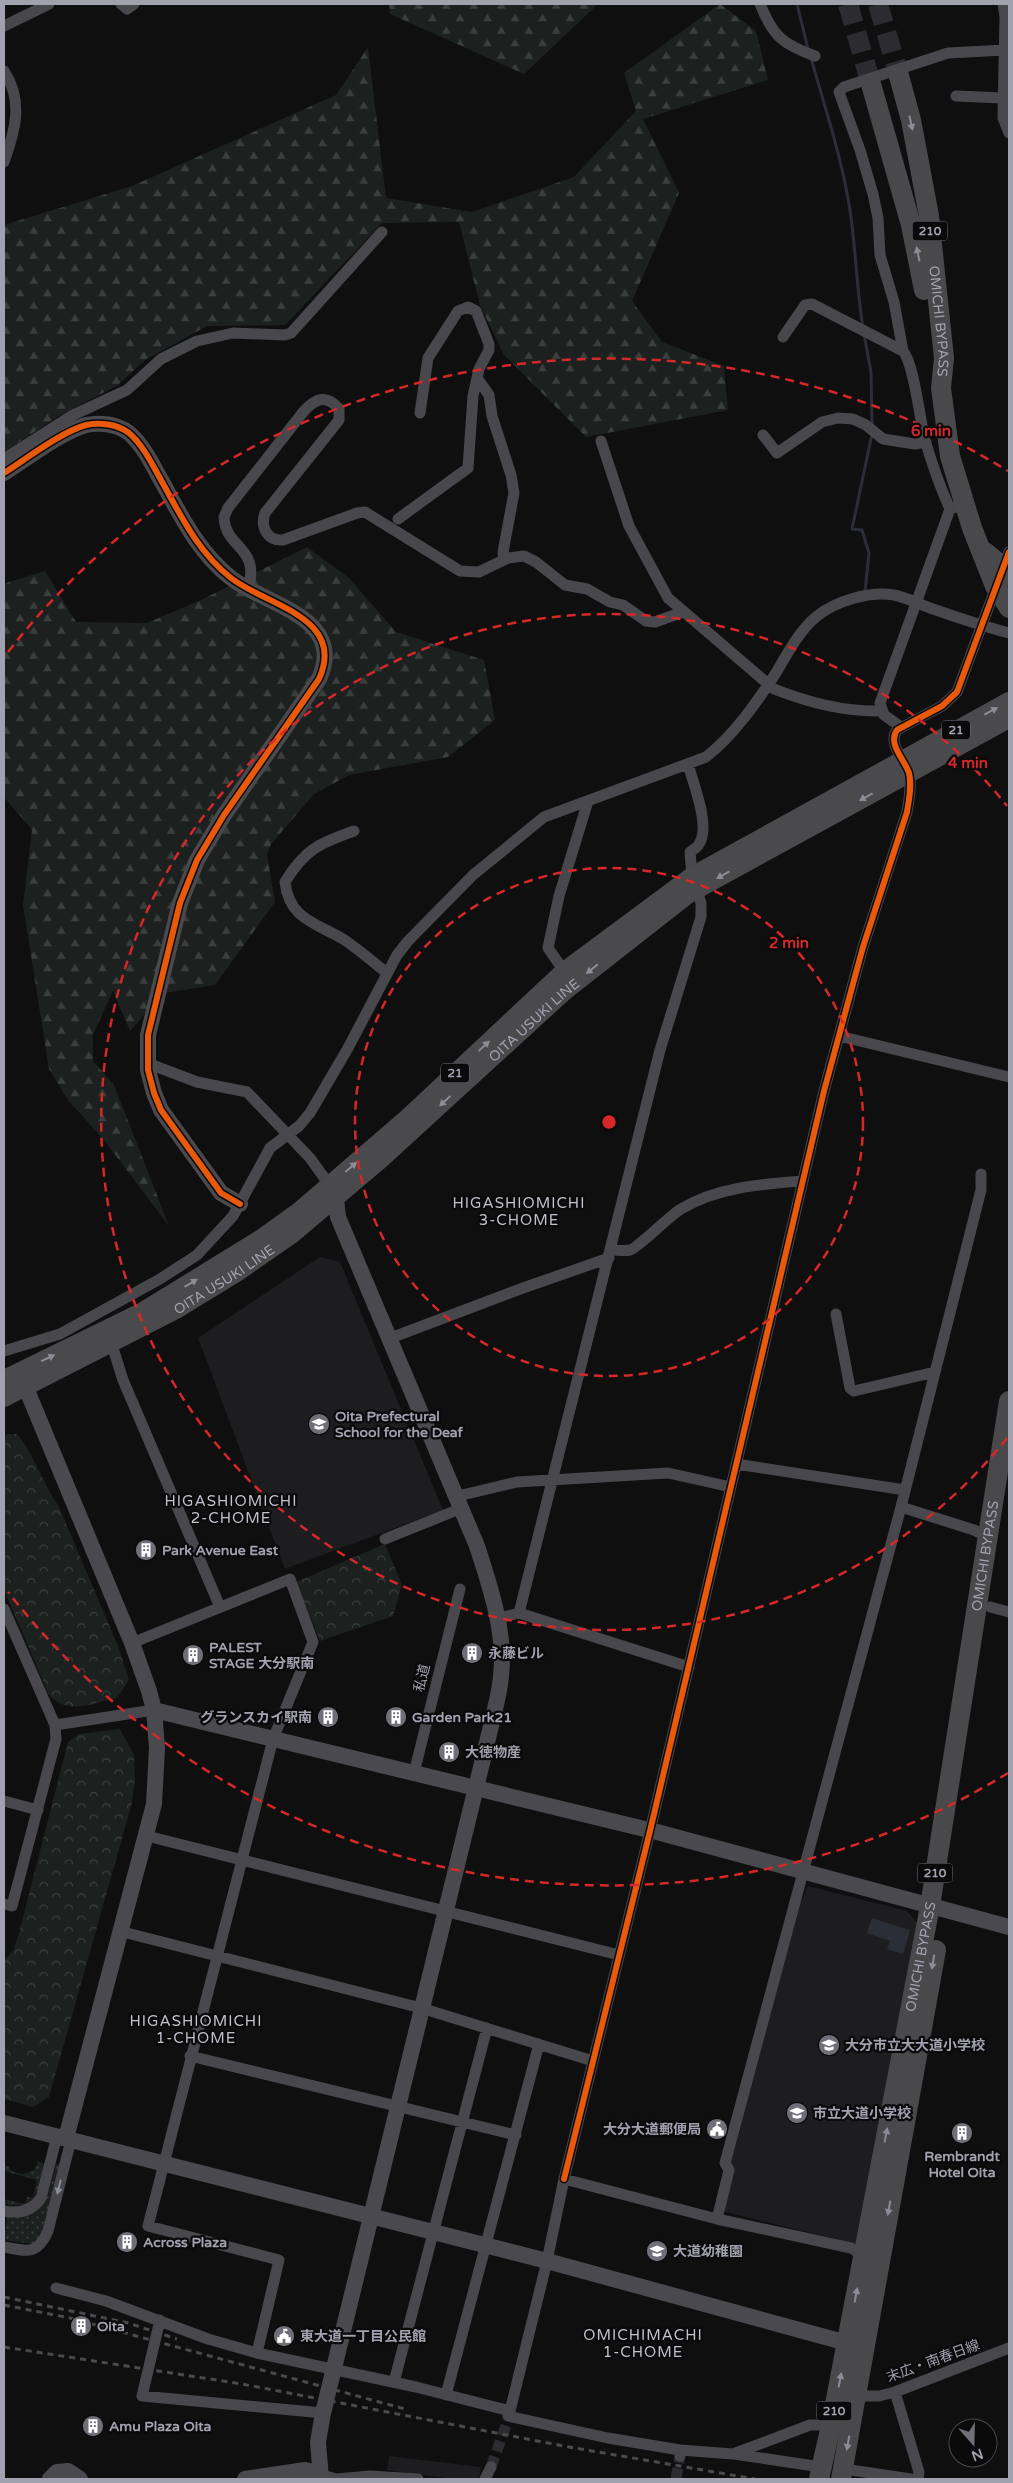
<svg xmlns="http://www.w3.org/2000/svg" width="1013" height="2483" font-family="'Varela Round','Noto Sans JP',sans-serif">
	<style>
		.built { fill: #1d1c1e }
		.grass { fill: url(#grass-dots) }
		.forest { fill: url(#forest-firs) }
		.park { fill: url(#park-crowns) }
		.water { fill: #2b2e37 }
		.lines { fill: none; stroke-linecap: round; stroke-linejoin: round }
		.stream { stroke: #2b2e37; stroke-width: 3 }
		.street-tunnel { stroke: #2c2c30; stroke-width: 11; stroke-dasharray: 11 5.5; stroke-linecap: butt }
		.highway-tunnel { stroke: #2c2c30; stroke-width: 20; stroke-dasharray: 20 10; stroke-linecap: butt }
		.street { stroke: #48484c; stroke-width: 11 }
		.secondary { stroke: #4a4a4e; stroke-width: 16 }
		.primary { stroke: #4a4a4c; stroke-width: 18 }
		.highway { stroke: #49494b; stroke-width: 20 }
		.rail { stroke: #4a4a4c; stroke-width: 3; stroke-dasharray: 6 5; stroke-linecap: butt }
		.cycleway-casing { stroke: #0a0a0b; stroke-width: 9 }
		.cycleway { stroke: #e8590c; stroke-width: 6 }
		.oneway { fill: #8c8c96 }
		.ring { fill: none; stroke: #d62828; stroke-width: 2.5; stroke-dasharray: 9 6 }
		.labels { text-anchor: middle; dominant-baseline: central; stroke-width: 4.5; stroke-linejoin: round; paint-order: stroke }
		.shield { fill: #0a0a0b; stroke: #74747e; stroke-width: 1 }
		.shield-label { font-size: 12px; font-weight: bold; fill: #a2a2af }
		.street-label { font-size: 14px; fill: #a2a2af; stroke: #0a0a0b }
		.poi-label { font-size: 14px; font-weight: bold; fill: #a2a2af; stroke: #0a0a0b; text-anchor: start }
		.neighbourhood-label { font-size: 15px; letter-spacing: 1px; fill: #c2c2cc; stroke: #0a0a0b }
		.centre { fill: #d62828; stroke: #0a0a0b; stroke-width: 2.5 }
		.ring-label { font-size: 15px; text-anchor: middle; font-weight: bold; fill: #d62828; stroke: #0a0a0b; stroke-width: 4.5; stroke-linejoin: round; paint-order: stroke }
	</style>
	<defs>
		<pattern id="grass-dots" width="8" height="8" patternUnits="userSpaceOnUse" patternTransform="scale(1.25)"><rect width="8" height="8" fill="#1c211f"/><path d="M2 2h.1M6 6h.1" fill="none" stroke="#3a3e3d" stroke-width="1.8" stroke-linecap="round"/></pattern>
		<pattern id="forest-firs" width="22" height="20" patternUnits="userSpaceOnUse" patternTransform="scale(1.25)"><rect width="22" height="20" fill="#1c211f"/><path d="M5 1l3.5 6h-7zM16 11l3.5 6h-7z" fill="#3a3e3d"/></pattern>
		<pattern id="park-crowns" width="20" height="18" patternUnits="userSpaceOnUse" patternTransform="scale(1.25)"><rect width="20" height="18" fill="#1c211f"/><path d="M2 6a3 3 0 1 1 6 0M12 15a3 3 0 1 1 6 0" fill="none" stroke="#3a3e3d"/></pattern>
	</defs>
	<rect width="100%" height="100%" fill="#0f0f10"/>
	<!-- built -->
	<path class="built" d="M320,1257l20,5 103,248 -158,59 -87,-231z
		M807,1886l100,25 12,14 -62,319 -132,-32 -1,-3 6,-45 68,-261 6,-7z
		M389,2456l92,11 -2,12h-26l-66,-9z"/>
	<!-- grass -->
	<path class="grass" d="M38,2161l6,3c-6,25 -7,48 -40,40v-5l21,5 2,-7h6l4,-17 -33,-9v-5h4l3,5 12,3 11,-4z
		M56,2164l4,1 -18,70 -9,9 -29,-4 3,-23c39,3 41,-23 49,-53z"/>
	<!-- forest -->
	<path class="forest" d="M389,4h209l-74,70 -134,-60z
		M720,4l36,27 12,49 -125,39 36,74 -47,108 30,41 62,24 4,44 -142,27 -82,-82 -24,-50 -21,-83 -77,1 -97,102 -78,1 -62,34 -27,25 -61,32 -53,35v-227l128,-39 204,-91 32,-48 18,151 86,14 102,-35 62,-66 -12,-38z
		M307,547l42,31 47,54 88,28 11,60 -47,37 -99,18 -35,19 -43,50 -4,11 8,47 -60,83 -51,8 -34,38 -17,-40 -20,43v27l21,24 55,141 -65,-86 -36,-40 -19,-31 -26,-164 9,-75 -28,-33v-209l2,-5 39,-12 31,51 71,1 54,-23z"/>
	<!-- park -->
	<path class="park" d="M8,1434h9c18,22 26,50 42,73l59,139 11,34 -12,18c-25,5 -49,18 -68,-3l-45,-105v-154z
		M385,1544l17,41 -9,31 -73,25 -24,-59z
		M120,1729l14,26 1,25 -3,23 -83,294 -16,10 -29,-8v-138l10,-12 6,-20 48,-187 11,-8z"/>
	<!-- water -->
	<path class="water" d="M872,1918l38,12 -7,24 -16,-5 3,-8 -23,-8z"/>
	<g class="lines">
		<!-- stream -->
		<path class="stream" d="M797,4l11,45
			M811,58c14,50 33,107 40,159 5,37 6,74 12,111
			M864,334l7,38 1,53
			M865,592l4,-39 -7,-23 -10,-1 20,-95"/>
		<!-- street-tunnel -->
		<path class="street-tunnel" d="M491,2467l16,-44
			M676,2479l4,-23"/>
		<!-- highway-tunnel -->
		<path class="highway-tunnel" d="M848,4l23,80
			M878,4l21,72"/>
		<!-- street -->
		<path class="street" d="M121,4l6,5 7,-5
			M760,4c13,32 22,40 55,52
			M1003,4l2,12 -2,102 6,15
			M4,26l45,-22
			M4,71c20,30 11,60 0,91
			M956,96l47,2
			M783,337l22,-32 7,-1 91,47c11,12 17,70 22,89 7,24 15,47 25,69
			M903,351l-9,-49 -14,-47 -2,-37 -5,-24 -13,-44 -21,-58 5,-5 104,-34 57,-3
			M477,378l12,17 3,21 19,59 3,18 -11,59 1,8
			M763,435l14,18 45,-31 16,-4 15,1 13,6 17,14 32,5 11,-2
			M601,441l28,85 39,72 106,91c33,13 72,23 107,22
			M4,459l69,-44 54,-25 34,-31 36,-18 36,-8 52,2 6,-2 91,-101
			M398,519l70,-51 5,-72 6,-27 10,-19v-6l-13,-33 -8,-4 -10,4 -30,47 -8,55
			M248,589c13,-43 -23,-40 -24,-72l4,-9 76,-97c12,-13 23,-17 35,-2v11l-74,93c-5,14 2,28 18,27l74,-27 8,-1 95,59 19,1 29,-14 16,-2 12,6 29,23 22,4 23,13 13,3 23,16 9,1 28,-10
			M901,727l-17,-12 -4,-12 70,-194 6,-2
			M354,831c-34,12 -49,18 -69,51 4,37 31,41 58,57 15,10 29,22 44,34
			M564,971l-16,-23 11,-52 29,-95
			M839,1036l170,41
			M147,1063l50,19 50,10 63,66 23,32
			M611,1250c6,0 14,1 19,0 8,-2 39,-34 51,-41 36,-22 81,-25 122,-28
			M836,1314l14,74 4,3 81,-19
			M388,1339l135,-51 86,-30
			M112,1345l11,35 97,227
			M4,1351l56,-17 100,-55 37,-24 36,-39 37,-68 29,-22 11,-13 38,-65 49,-93 11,-14 65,-66 71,-58 162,-60c28,-22 51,-55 70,-84 11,-19 23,-42 40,-56 19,-16 53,-26 78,-22 12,2 24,9 36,13 26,9 52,18 79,25
			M736,1464l169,26
			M458,1496l59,-14 151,-9 63,14
			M901,1507l73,23 14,7
			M385,1539l77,-31
			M990,1607l19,5
			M4,1609l51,116 1,14 -44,167 -8,-2
			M519,1613l170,54
			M496,1619l23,-6 141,-563 41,-133v-14l-9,-27 -2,-24c3,-2 8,-5 9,-8 12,-17 -6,-61 -11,-80
			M132,1643l158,-64 23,63 -40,97 -125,487 131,34 -22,93
			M55,1725l99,-15
			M414,1773l46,-184
			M4,1801l34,9
			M147,1836l472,119
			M119,1931l302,77 172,53
			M190,2056l326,79
			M564,2179l86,-348 174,-740 39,-144 44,-135c2,-12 5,-27 2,-39 -4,-13 -22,-29 -12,-43l45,-24 15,-14 52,-140
			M4,2211c15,3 28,0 37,-13l16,-62
			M717,2219l12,-49 -4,-7 176,-656 80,-317v-16
			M4,2247c23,4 33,9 44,-16l23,-91
			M56,2288l50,13 102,38 49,14 159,34 94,24 37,-150 17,-82 153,40 134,29 12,8
			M160,2320l-18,76 181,17
			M394,2382l93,-354
			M895,2392l24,80 -1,7
			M446,2395l93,-351
			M854,2400l3,-4h22l16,-4 114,-44
			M508,2416l100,22 72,12
			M734,2454l87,13
			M680,2456v-6l53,4 77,-29h21l2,-2
			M844,2469l67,10
			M319,2474l17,5 34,-3 48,3
			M485,2479l6,-12"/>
		<!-- secondary -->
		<path class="secondary" d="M4,473c22,-14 57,-41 82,-48 14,-3 31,-1 43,8 14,12 23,31 32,47 20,36 37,72 70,98 34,27 116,39 88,101l-95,136 -27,45 -17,43 -32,132v35l6,23 7,17 60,83 19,11
			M21,1376l111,267 17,48 5,19 3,38 -3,56 -88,334
			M154,1710l503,122 352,95
			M4,2123l543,138 300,82h10
			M50,2479l7,-7 11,-1 12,8
			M245,2479l60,-9 14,4
			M321,2479l-3,-37 5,-29 170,-695c3,-14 7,-28 8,-42 5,-43 -11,-90 -24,-130l-139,-329 -2,-18"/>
		<!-- primary -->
		<g class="primary">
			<path d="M4,1379l139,-68 117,-72 39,-28 108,-93 157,-147 128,-95 317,-175"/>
			<path id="s1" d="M4,1398l172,-88 62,-38 56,-39 84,-71 186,-170 125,-98 320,-175"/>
		</g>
		<!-- highway -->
		<g class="highway">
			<path id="s2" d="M899,76l12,44 18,96 15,142 -3,30 9,68 22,72 23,58 14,22"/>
			<path d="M871,84l40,141 13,65"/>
			<path d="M985,552l18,15 6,10"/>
			<path id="s3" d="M819,2479l12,-54 99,-519 79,-505"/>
			<path d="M841,2479l95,-529"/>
		</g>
		<!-- rail -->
		<path class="rail" d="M4,2297l124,26 49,16
			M4,2305l66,13 335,91
			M4,2347l238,37 327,63 186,32"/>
		<!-- cycleway casing -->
		<g class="cycleway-casing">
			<path id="cycleway" d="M4,473c22,-14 57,-41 82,-48 14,-3 31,-1 43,8 14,12 23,31 32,47 20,36 37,72 70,98 34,27 116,39 88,101l-95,136 -27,45 -17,43 -32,132v35l6,23 7,17 60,83 19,11
				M564,2179l86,-348 174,-740 39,-144 44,-135c2,-12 5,-27 2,-39 -4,-13 -22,-29 -12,-43l45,-24 15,-14 52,-140"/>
		</g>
		<!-- cycleway -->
		<use href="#cycleway" class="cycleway"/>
	</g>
	<!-- one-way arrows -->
	<defs><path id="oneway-solid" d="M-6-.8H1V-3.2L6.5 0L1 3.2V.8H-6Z" transform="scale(1.25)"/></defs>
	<g class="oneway">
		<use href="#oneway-solid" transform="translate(911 123) rotate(78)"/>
		<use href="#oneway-solid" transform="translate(918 254) rotate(-102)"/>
		<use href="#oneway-solid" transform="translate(991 711) rotate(-28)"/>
		<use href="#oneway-solid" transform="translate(866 797) rotate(151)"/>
		<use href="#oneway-solid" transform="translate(723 875) rotate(151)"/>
		<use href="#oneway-solid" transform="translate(592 969) rotate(141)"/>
		<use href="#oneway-solid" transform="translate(484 1046) rotate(-43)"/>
		<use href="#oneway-solid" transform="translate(445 1101) rotate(137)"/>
		<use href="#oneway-solid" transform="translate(351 1167) rotate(-41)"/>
		<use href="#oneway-solid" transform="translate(191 1283) rotate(-31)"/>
		<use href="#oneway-solid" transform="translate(48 1358) rotate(-25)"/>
		<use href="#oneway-solid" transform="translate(933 1962) rotate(100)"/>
		<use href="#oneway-solid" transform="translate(886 2135) rotate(-79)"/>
		<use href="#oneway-solid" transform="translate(59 2187) rotate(104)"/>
		<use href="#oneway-solid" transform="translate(889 2208) rotate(100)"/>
		<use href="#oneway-solid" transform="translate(856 2295) rotate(-79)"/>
		<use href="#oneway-solid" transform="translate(840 2380) rotate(-79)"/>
		<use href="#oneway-solid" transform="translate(848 2443) rotate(100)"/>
	</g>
	<!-- distance rings -->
	<g class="ring">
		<circle cx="609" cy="1122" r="254"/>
		<path d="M1007 1438A508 508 0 1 1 1007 806"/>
		<path d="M1008 1773A763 763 0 0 1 8 1592M8 652A763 763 0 0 1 1008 471"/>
	</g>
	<!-- icons -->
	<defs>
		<g id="school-disc" transform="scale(1.125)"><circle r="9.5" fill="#6f6f77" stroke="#0a0a0b"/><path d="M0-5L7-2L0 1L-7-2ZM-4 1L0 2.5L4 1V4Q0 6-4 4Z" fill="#fff"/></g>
		<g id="building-disc" transform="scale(1.125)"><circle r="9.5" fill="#6f6f77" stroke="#0a0a0b"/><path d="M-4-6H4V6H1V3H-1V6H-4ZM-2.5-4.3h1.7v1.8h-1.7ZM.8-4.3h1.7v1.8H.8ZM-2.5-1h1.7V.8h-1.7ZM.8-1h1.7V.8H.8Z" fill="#fff"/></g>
		<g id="civic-disc" transform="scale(1.125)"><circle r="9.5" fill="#6f6f77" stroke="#0a0a0b"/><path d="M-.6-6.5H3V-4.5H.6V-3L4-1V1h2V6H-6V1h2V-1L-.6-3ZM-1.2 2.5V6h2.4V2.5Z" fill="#fff"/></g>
	</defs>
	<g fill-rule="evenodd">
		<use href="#school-disc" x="319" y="1424"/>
		<use href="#building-disc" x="146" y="1550"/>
		<use href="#building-disc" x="472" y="1653"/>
		<use href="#building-disc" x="193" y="1655"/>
		<use href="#building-disc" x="328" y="1717"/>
		<use href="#building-disc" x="396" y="1717"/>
		<use href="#building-disc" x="449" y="1752"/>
		<use href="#school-disc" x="829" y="2045"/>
		<use href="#school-disc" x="797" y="2113"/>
		<use href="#civic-disc" x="717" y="2129"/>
		<use href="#building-disc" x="962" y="2133"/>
		<use href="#building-disc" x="127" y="2242"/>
		<use href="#school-disc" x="657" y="2251"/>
		<use href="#building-disc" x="81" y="2326"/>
		<use href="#civic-disc" x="284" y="2336"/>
		<use href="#building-disc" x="93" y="2426"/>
	</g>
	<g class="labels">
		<!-- shield labels -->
		<g class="shield">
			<rect x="912.5" y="221.5" width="35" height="19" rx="4"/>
			<rect x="942" y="720.5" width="28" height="19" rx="4"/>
			<rect x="441" y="1063.5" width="28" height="19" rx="4"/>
			<rect x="917.5" y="1863.5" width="35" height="19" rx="4"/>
			<rect x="816.5" y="2401.5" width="35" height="19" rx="4"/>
		</g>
		<g class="shield-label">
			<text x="930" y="231">210</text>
			<text x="956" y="730">21</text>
			<text x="455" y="1073">21</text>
			<text x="935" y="1873">210</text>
			<text x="834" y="2411">210</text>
		</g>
		<!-- street labels -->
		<g class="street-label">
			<text stroke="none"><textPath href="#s2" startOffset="249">OMICHI BYPASS</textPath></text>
			<text stroke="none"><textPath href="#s1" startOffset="655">OITA USUKI LINE</textPath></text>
			<text stroke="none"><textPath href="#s1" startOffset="250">OITA USUKI LINE</textPath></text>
			<text stroke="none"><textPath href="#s3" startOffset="938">OMICHI BYPASS</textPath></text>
			<text transform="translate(422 1678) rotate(-76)">私道</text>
			<text stroke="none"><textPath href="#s3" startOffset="532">OMICHI BYPASS</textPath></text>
			<text transform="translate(933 2361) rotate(-20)">末広・南春日線</text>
		</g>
		<!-- poi labels -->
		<g class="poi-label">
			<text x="335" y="1416">Oita Prefectural<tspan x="335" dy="16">School for the Deaf</tspan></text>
			<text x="162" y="1550">Park Avenue East</text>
			<text x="209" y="1647">PALEST<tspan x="209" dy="16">STAGE 大分駅南</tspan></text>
			<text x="488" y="1653">永藤ビル</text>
			<text x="312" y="1717" text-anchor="end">グランスカイ駅南</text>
			<text x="412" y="1717">Garden Park21</text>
			<text x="465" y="1752">大徳物産</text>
			<text x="845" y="2045">大分市立大大道小学校</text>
			<text x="813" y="2113">市立大道小学校</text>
			<text x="701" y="2129" text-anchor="end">大分大道郵便局</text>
			<text x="962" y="2156" text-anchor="middle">Rembrandt<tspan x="962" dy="16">Hotel Oita</tspan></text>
			<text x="143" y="2242">Across Plaza</text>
			<text x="673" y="2251">大道幼稚園</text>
			<text x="97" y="2326">Oita</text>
			<text x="300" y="2336">東大道一丁目公民館</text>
			<text x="109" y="2426">Amu Plaza Oita</text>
		</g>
		<!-- neighbourhood labels -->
		<g class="neighbourhood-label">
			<text x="519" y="1203">HIGASHIOMICHI<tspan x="519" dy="17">3-CHOME</tspan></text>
			<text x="231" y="1501">HIGASHIOMICHI<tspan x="231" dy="17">2-CHOME</tspan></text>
			<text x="196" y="2021">HIGASHIOMICHI<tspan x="196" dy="17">1-CHOME</tspan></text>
			<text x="643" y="2335">OMICHIMACHI<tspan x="643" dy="17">1-CHOME</tspan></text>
		</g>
	</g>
	<circle cx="609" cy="1122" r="8" class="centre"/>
	<g class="ring-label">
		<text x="931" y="436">6 min</text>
		<text x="968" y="768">4 min</text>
		<text x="789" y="948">2 min</text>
	</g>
	<!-- border -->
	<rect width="1013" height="2483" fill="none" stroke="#a2a2af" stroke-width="10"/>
	<!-- north arrow -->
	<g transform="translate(973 2443) rotate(160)"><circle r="24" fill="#0a0a0b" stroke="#47474d"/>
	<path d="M0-4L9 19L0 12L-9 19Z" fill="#6f6f77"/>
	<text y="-8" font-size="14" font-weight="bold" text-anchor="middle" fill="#a2a2af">N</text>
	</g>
</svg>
